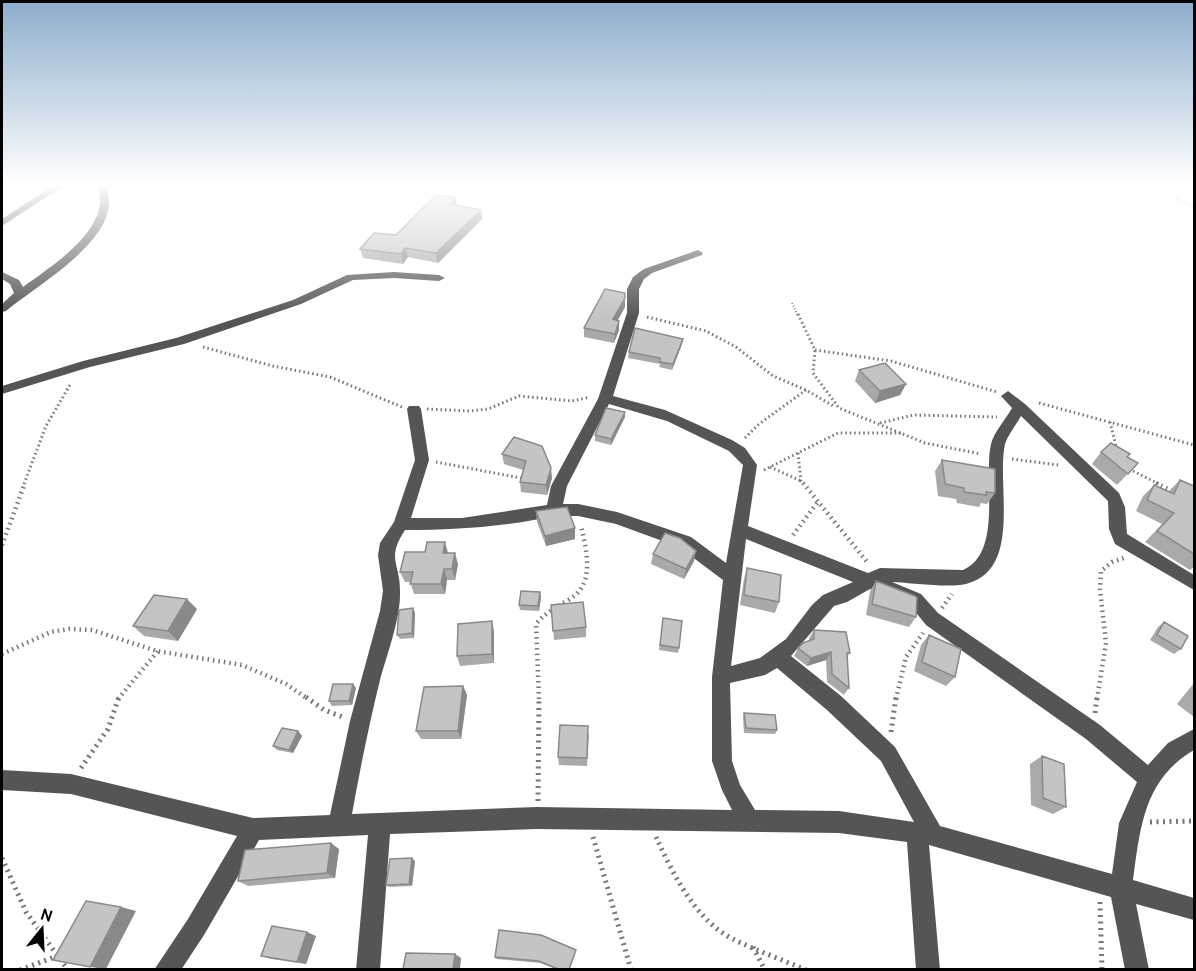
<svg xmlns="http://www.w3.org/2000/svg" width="1196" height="971" font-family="Cabin,sans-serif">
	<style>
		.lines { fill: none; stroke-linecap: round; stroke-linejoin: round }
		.path-far3 { stroke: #777; stroke-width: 2; stroke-dasharray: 1 2; stroke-linecap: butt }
		.path-far2 { stroke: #777; stroke-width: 3; stroke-dasharray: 1.5 3; stroke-linecap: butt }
		.path-far1 { stroke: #777; stroke-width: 4.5; stroke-dasharray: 1.5 4; stroke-linecap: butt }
		.path { stroke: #777; stroke-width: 5; stroke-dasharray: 2 4.5; stroke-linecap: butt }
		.minor { fill: #555; fill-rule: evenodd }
		.wall { fill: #a9a9a9 }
		.shaded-wall { fill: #898989 }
		.building { fill: #c4c4c4; stroke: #898989; stroke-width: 1.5 }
	</style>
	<rect width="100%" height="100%" fill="#fff"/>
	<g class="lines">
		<!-- path-far3 -->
		<path class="path-far3" d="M1150,183l44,25
			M792,303l6,13"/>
		<!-- path-far2 -->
		<path class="path-far2" d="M798,314l17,36 -2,23 26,35 86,35 56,11
			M647,317l59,14 30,16 37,29 33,14 29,17
			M203,347l70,19 57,11 72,30
			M815,350l76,11 106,31
			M1039,403l155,42
			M427,409l43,2 18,-2 31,-13 53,5 18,-4
			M1110,422l7,28
			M880,423l34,-8 83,2
			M745,438l14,-14 47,-34
			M798,453l3,28 3,3
			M1012,459l46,6
			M436,462l90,17
			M770,467l31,14
			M1129,469l30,15
			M764,470l74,-37h63
			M24,484l22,-58 25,-43"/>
		<!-- path-far1 -->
		<path class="path-far1" d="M803,483l65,80
			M1156,483l16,8
			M793,535l24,-32
			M2,545l23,-62
			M942,608l10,-14
			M2,654l49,-22 18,-3 23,1 65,21 85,14 44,19 22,15
			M118,699l40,-48
			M539,699l-3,-75c10,-12 21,-17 34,-25 26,-16 16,-49 11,-74
			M896,699l10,-42 17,-24
			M1097,699l9,-56 -6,-53 1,-19 11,-9 12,-4"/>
		<!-- path -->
		<path class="path" d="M306,697l18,13 19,7
			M1095,713l2,-16
			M891,732l5,-35
			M81,768l27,-39 11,-32
			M538,801l1,-104
			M1150,822l44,-1
			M593,837l38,133
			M656,837c16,35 38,80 73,100 25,13 52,22 77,33
			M2,858l24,54 42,58
			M1100,902l2,68
			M753,947l12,23
			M20,970l37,-14"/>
		<!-- minor -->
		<path class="minor" d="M57,183h11l-66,43v-7z
			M97,183h10c0,6 2,13 2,19 0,43 -73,84 -103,109l-4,1v-8l12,-11 -4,-9 -8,-5v-7l17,8 4,7c26,-19 75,-50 77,-85 0,-6 -2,-13 -3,-19z
			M698,250l5,3 -1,2 -50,18 -8,6 -5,10v24l-26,83 52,14 67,30 13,8 12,17 -9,61 120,47 12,-5 83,2c40,-17 20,-91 28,-126 3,-12 15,-25 21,-36l-11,-12 7,-5 17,13 94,89 6,14 2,27 67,41v15l-79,-46 -6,-15 -1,-28 -87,-85c-5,9 -13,19 -16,28 -9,41 18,126 -39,140 -18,4 -54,-1 -74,-2l29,12 17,19 162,112 48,40 20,-22 26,-14v21c-50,29 -54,78 -61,130l61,18v22l-58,-16 13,66h-24l-14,-73 -182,-52 11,125h-24l-9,-128 -68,-9 -302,-4 -147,5 -10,136h-24l12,-135 -109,5 -55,95 -23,35h-27l34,-51 49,-83 -166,-42 -69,-4v-20l69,4 182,44 77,-3 20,-94 30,-110 3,-20 -5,-36 2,-12 14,-21 21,-62 -8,-51 2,-3h10l2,3 8,51 -18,58h51l85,-13 4,-19 47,-87 29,-86v-24l6,-12 11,-8zM609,404l58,17 62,30 14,14 -17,98 -35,-26 -74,-25 -39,-8h-15l4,-18zM554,516h24l38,8 63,23 44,33 -11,97v84l10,29 10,20 -195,-3 -185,7c8,-45 17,-89 28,-134 7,-26 21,-62 20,-89 0,-29 -14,-32 5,-61 51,0 99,-3 149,-14zM746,539l107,43 -30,13 -11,10 -26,34 -26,19 -29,8zM870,589l39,15 17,21 160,114 51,43 -18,41 -7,51 -172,-48 -45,-79 -54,-51 -50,-40 43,-50 13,-4zM777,668l50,42 54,51 33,61 -75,-11 -84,-1 -15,-25 -8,-24 -2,-78 35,-8z
			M394,272l45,3 6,3 -6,3 -45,-3 -41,2 -52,24 -117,40 -94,23 -88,27v-8l81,-25 93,-23 117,-38 54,-25z"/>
	</g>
	<!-- wall -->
	<path class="wall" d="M457,205l25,14 -44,44 -30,-6 -5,7 -40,-6 -3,-9 36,-14z
		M625,307l-7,13 1,1v9l-5,13 -30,-6v-9z
		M683,339l-1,5 -10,26 -13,-3 1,-3 -32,-6 1,-6z
		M859,370l47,14 -6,11 -25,8 -20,-22z
		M625,412v5l-14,28 -16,-4v-6z
		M514,437l38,41 -5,17 -26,-3 -1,-10 3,-12 -19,-6 -2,-10z
		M1101,452l26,5 11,6 -21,22 -25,-21z
		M942,460l53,33 -8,11 -6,-1 -2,4 -22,-4 -1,-4 -18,-3 -3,-25z
		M1180,480l14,6v81l-4,3 -45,-28 17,-18 -26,-13 7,-15 11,-11 14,7z
		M536,511l39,17v11l-29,7 -9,-24z
		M448,553l10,11 -3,16h-8l-2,14h-31l-4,-12h-5l-5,-10z
		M653,554l41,7 -10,18 -33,-15z
		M747,568l32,34 -4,11 -35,-8 4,-26z
		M876,581l40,36 -7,10 -43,-12 4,-24z
		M540,592l1,5 -2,14 -19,-1 -1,-5z
		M551,605l35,22v10l-32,3z
		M197,609l-19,32 -34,-5 -11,-10z
		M415,613l-1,25 -14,1 -3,-4z
		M663,618l16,30 -1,5 -19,-3z
		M1164,622l17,27 -7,5 -24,-14 8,-13z
		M814,630l36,23 -3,4 2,31 -5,7 -17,-13 -1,-22 -19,6 -13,-10 4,-8 11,-7v-3z
		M494,631v32l-34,3 -3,-10z
		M929,635l26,42 -9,9 -32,-15 7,-26z
		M1194,683v34l-17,-13z
		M353,684l3,4 -4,17 -20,1 -3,-5z
		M463,686l4,9 -6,44h-40l-5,-8z
		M744,713l33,17 -2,4 -31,-1 -1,-16z
		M298,731l4,5 -9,17 -16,-3 -4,-4z
		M589,734l-2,32 -28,-1 -1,-8z
		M1042,756l24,51 -13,7 -22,-9 -1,-41z
		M339,849l-4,29 -87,8 -10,-5z
		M415,861l-3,25 -23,1 -3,-2z
		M316,936l-10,28 -35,-5 -10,-3z
		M576,951l-6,18h-14l-16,-6 -44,-4 -1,-2z"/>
	<!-- shaded-wall -->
	<path class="shaded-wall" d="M456,198l1,10 -7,-4z
		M481,210l1,9 -44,44 -2,-10z
		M405,248l3,9 -5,7 -2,-10z
		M625,298v9l-12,21v-9z
		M619,321v9l-5,13 1,-9z
		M683,339l-1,5 -10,26 1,-6z
		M906,384l-6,11 -25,8 5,-12z
		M625,412v5l-14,28v-6z
		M551,468l1,10 -5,17 -1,-10z
		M575,528v11l-29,7 -1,-10z
		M445,542l3,11h-5z
		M696,551l-2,10 -10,18 2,-10z
		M455,553l3,11 -3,16 -3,-11z
		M444,569l3,11 -2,14 -4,-10z
		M540,592l1,5 -2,14 -1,-5z
		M187,599l10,10 -19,32 -10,-10z
		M413,608l2,5 -1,25 -2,-5z
		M492,621l2,10v32l-2,-9z
		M831,652l-5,8 -19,6 4,-8z
		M353,684l3,4 -4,17 -3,-4z
		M463,686l4,9 -6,44 -3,-8z
		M298,731l4,5 -9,17 -4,-3z
		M331,843l8,6 -4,29 -8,-5z
		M412,858l3,3 -3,25 -3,-2z
		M121,907l15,4 -30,58 -16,-2z
		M307,932l9,4 -10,28 -9,-2z
		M455,954l6,4 -1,11h-7z"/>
	<!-- building -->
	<path class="building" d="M436,195l20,3 -6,6 31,6 -45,43 -31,-5 -4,6 -41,-5 14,-16 22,2z
		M605,289l20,4v5l-12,21 6,2 -4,13 -31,-6z
		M635,328l48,11 -10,25 -13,-2v-4l-31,-6z
		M885,363l21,21 -26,7 -21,-21z
		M606,408l19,4 -14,27 -16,-4z
		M514,437l28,9 9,22 -5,17 -26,-3 6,-21 -24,-7z
		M1111,443l19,11 -3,3 11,6 -10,11 -27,-22z
		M942,460l53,9v24l-9,-1 1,3 -23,-3v-4l-19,-4z
		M1180,480l14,6v68l-37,-23 17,-18 -27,-13 7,-15 20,9z
		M567,507l8,21 -30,8 -9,-25z
		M665,533l15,5 16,13 -10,18 -33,-15z
		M427,542h18l-2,11h12l-3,16h-8l-3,15h-31l3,-12h-13l5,-20h20z
		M747,568l34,7 -2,27 -35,-7z
		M876,581l39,15 2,2 -1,19 -44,-13z
		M521,591l19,1 -2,14 -19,-1z
		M154,595l33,4 -19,32 -35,-5z
		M583,602l3,25 -33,4 -2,-26z
		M413,608l-1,25 -15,2 2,-25z
		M663,618l19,3 -3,27 -19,-3z
		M492,621v33l-35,2 1,-32z
		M1164,622l24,14 -7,13 -24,-14z
		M814,630l32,2 4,21h-3l2,35 -17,-14 -1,-22 -20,6 -13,-10 5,-5 11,-4z
		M929,635l32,14 -6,28 -33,-15z
		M333,684h20l-4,17h-20z
		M463,686l-5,45h-42l8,-44z
		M744,713l31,2 2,15 -31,-2z
		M560,725l28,1 -1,32 -29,-1z
		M282,728l16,3 -9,19 -16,-4z
		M1042,756l22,8 2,43 -23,-9z
		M331,843l-4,30 -89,8 7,-31z
		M412,858l-3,26 -23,1 4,-26z
		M86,901l35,6 -31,60 -37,-7z
		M272,926l35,6 -10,30 -36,-6z
		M499,930l42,5 35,15 -7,19h-11l-19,-8 -44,-4z
		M406,953l49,1 -2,15h-50z"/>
	<!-- sky -->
	<linearGradient id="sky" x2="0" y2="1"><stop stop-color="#8cadcc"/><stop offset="0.58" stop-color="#fff"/><stop offset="1" stop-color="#fff" stop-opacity="0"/></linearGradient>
	<rect width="1196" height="318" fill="url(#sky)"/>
	<!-- border -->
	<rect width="1196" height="971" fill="none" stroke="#000000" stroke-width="6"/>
	<!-- north arrow -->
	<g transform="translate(42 929) rotate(18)" stroke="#ffffff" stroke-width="4.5" paint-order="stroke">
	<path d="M0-4.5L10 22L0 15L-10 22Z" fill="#000000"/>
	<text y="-9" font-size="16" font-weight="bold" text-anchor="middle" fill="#000000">N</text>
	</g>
</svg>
